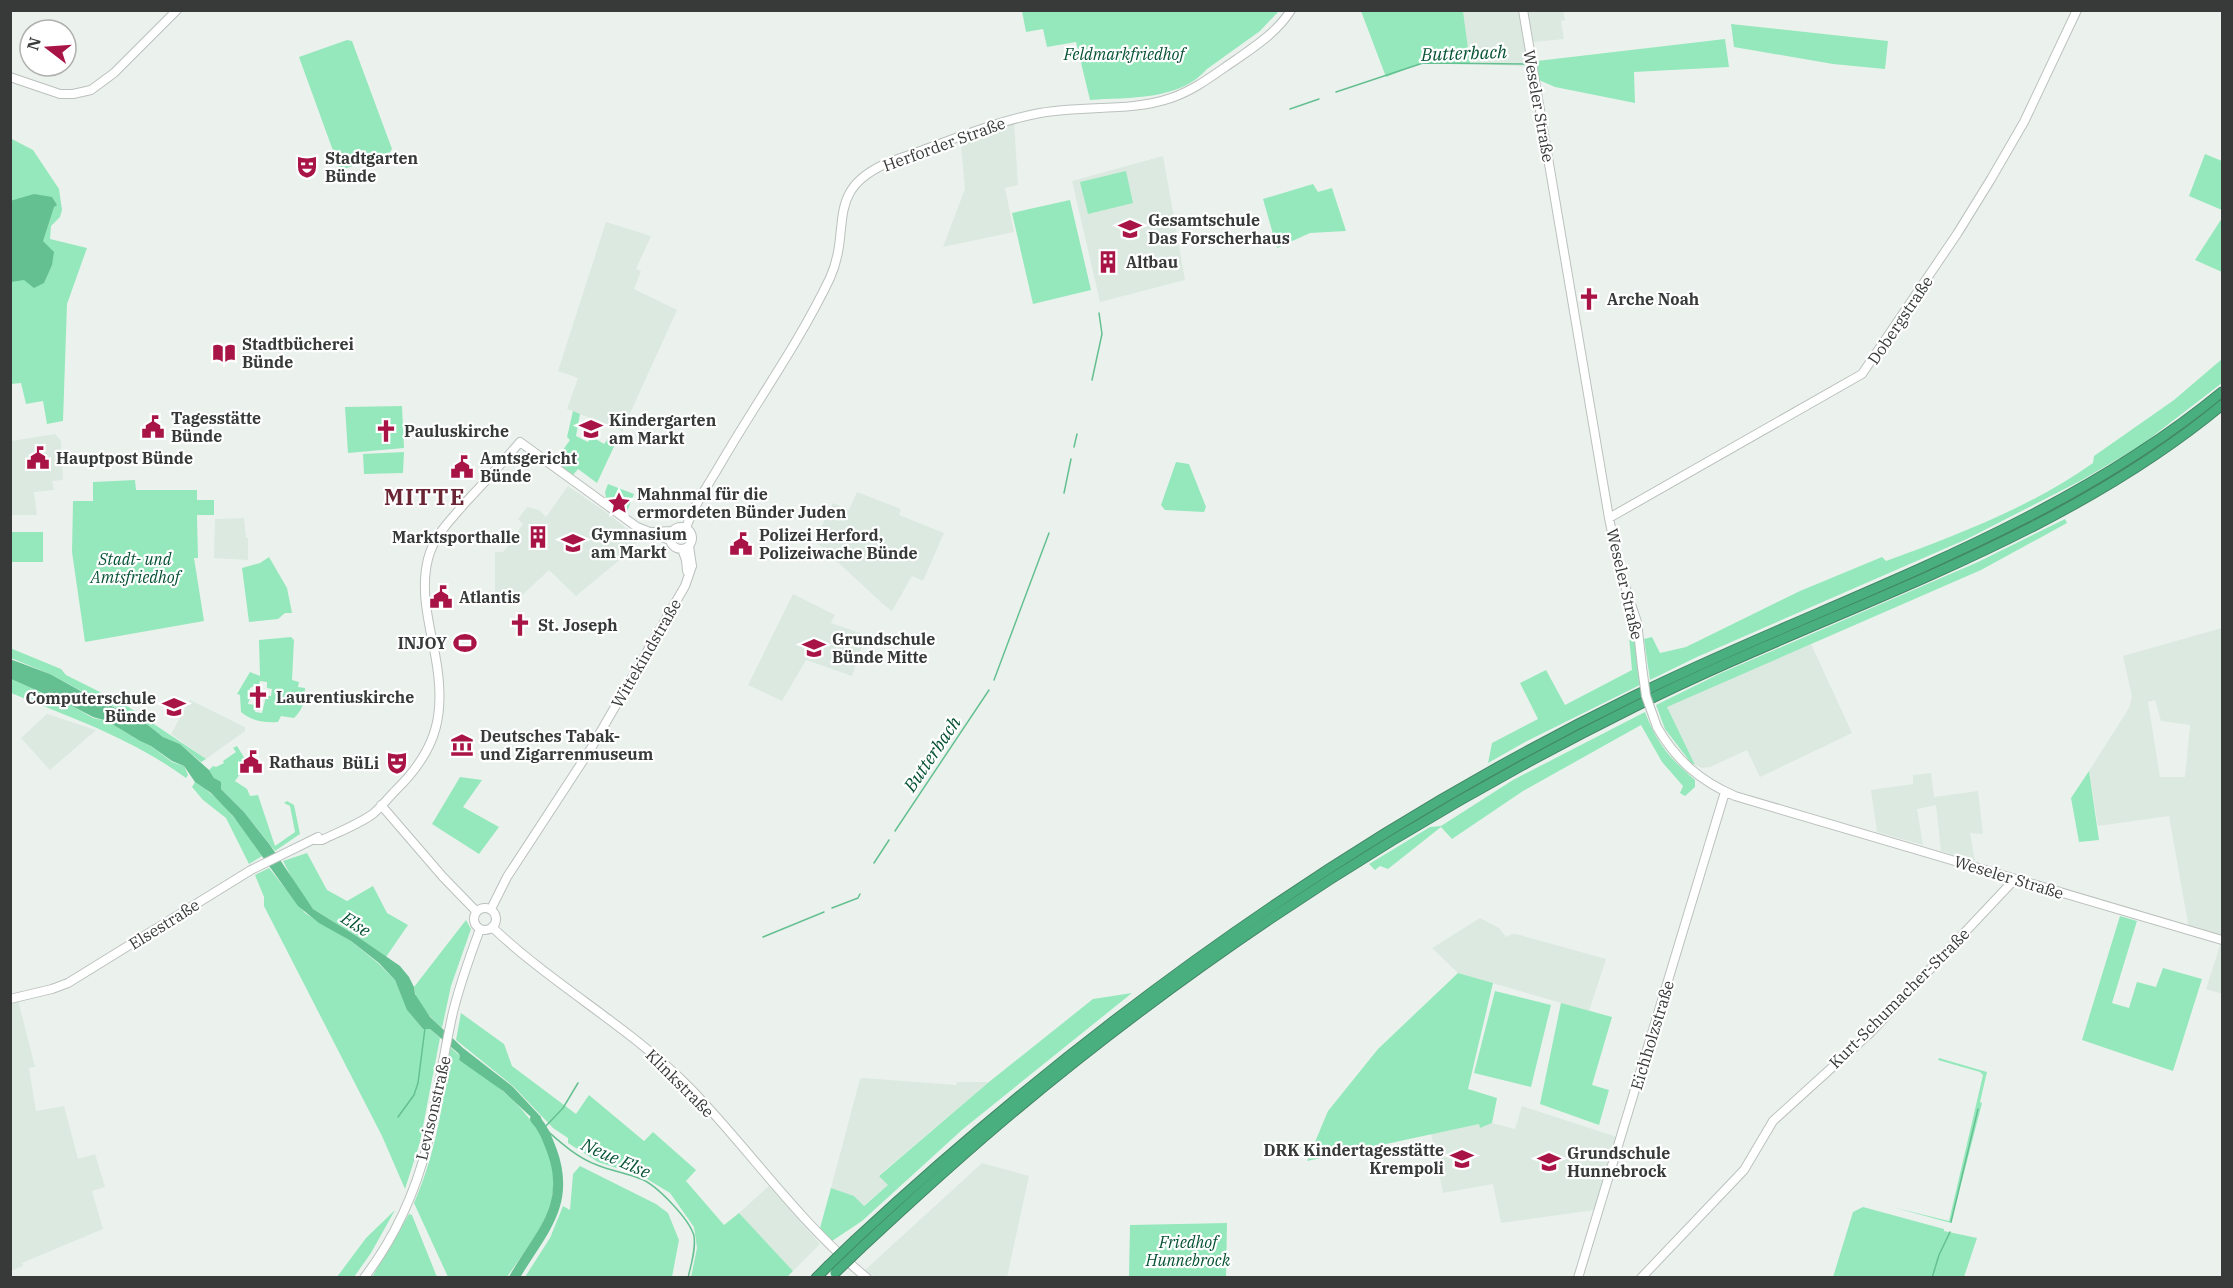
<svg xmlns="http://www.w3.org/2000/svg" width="2233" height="1288" font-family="'IBM Plex Serif',serif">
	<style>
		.built { fill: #dbe9e0; fill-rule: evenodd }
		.green { fill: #95e8bb; fill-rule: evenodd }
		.water { fill: #65c091 }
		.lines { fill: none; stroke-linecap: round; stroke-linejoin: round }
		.stream { stroke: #65c091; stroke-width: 1.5 }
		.river { stroke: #65c091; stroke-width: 10 }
		.secondary-casing { stroke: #bbc1bd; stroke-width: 10 }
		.highway-casing { stroke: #438666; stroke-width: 11 }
		.secondary { stroke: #fff; stroke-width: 8 }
		.highway { stroke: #4aaf7e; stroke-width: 9 }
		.secondary-bridge-casing { stroke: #bbc1bd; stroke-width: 10; stroke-linecap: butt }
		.highway-bridge-casing { stroke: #438666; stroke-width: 11; stroke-linecap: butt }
		.secondary-bridge { stroke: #fff; stroke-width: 8 }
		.highway-bridge { stroke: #4aaf7e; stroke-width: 9 }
		.labels { text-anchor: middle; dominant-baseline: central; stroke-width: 4.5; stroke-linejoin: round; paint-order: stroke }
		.park-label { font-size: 16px; font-style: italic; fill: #065234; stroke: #fff }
		.street-label { font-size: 16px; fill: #373a38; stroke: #fff }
		.poi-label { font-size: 16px; font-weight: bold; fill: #373a38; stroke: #fff; text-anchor: start }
		.water-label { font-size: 18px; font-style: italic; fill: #065234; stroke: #fff }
		.district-label { font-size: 22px; font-weight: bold; letter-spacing: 1.5px; fill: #6a2534; stroke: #fff }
	</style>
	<rect width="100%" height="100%" fill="#ebf2ee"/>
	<!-- built -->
	<path class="built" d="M1463,11h57l9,56 -59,-4z
		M1528,11h35l2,9 -4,1 3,18 -31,3z
		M1014,122l4,63 -13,3 9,44 -71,15 22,-58 -4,-43 2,-6z
		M1163,156l22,124 -85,22 -28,-121z
		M606,222l45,14 -15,33 5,2 -7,18 43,21 -55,121 -55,-22 11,-31 -20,-7z
		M55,434l6,7 2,39 -11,1 2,9 -20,2 3,23h-26v-74z
		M568,486l42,29 23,19 3,8 -2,6 -58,48 -27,-26 -34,32h-20v-50h8l5,-6 15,-22 -5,-5 9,-12 12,3 7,7z
		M857,492l44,17 -2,6 45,18 -21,48 -11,-5 -20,35 -9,-7 -66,-61 -1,-5 17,-35 16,7z
		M244,518l2,20h2v22l-34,-2 1,-39z
		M793,594l42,21 -4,8 35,12 -14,41 -46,-16 -24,41 -34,-16z
		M2222,628v366l-16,-5 16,-50 -33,-10 -20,-113 -71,10 -9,-55 40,-63 3,-11 -9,-41zM2155,700l6,21 29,4 -5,52h-25l-12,-75z
		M1811,644l41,89 -92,44 -13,-27 -37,17 -8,1 -7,-3 -29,-58z
		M190,700l55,27v4l-39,28 -35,-25z
		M47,714l49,16 -46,40 -29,-32z
		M1931,773l3,24 44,-6 5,43 -13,-1 5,28 -34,-10 -5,-46 -19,4 6,36 -46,-13 -6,-42 42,-6v-9z
		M1480,918l19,10 7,9 6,-3h4l90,25 -17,52 -131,-38 -26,-25z
		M18,1000l17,67 -6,1 7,43 28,-5 14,53 17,-5 10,33 -13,4 11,38 -81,34 1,3 -12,5 -1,-270z
		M863,1078l93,7 1,-3h32l-110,93 9,10 -25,21 -9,-10 -23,-8 29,-109z
		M1522,1106l95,31 -22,73 -94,13 -8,-39 -50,9 -12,-60 48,-9 1,4 12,-5 23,6z
		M982,1163l47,13 -22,101h-132l-10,-7z
		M769,1186l51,58 -27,27 -54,-58z"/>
	<!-- green -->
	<path class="green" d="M1022,11v-1l257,1 -19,20 -53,38c-28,32 -78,28 -117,31l-14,-58 -29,5 -4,-18 -17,3z
		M1361,11h102l7,52h-48l-36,14z
		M1731,24l157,17 -3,28 -52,-5 -99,-17z
		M1725,39l4,28 -95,5 1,31 -80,-16 -16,-7 -2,-19z
		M347,40l5,1 40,108 -4,6 -48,15 -41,-113z
		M10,138l23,12 26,39 3,21 -2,7 -9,9 -1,13 37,9 -20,56 -4,117 -16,3 -4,-23 -17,3 -5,-21 -10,1z
		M2205,154l17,7v49l-33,-14z
		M1126,171l7,32 -45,11 -8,-32z
		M1313,184l5,8 14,-4 14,43 -36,2 -33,15 -14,-49z
		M1070,200l21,90 -58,14 -21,-91z
		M2222,218v54l-27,-12z
		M2222,359v24l-82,63 -58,34 -115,59 -270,118 -47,23 -6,-41 8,-2 8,16 26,-6 114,-56 82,-34 4,4c71,-26 145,-54 207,-98l1,-7 80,-56z
		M402,406l2,42 -56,5 -3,-46z
		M573,411l7,3 -4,22 12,6 3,-6 13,8 7,-9 7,3 -21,45 -19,-14 -5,6 -18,-14 15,-21 -3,-3z
		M404,452l-1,21 -39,1 -1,-20z
		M1176,462l13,2 17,43 -2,5 -39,-2 -4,-5z
		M135,480l1,10h61v10h17v15h-17l1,43h-4l10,63 -119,21 -13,-90 1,-51h20v-19z
		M608,484l26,10 -7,18 -21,-14 -1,-6z
		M11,516v16h32v30h-32z
		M2065,519l2,4 -86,47 -314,137 28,58 -4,-2 -26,-34 -9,-24 65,-32 257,-111z
		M269,557l18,31 5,25h-7l-7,6 -29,3 -7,-54 18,-5z
		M1635,634l5,51 -113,56 -39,22 4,-20 46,-24 -18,-36 26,-13 19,35 67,-35 -3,-34z
		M291,637l3,3 -2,40 7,2 -1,5 7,1c0,14 -2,21 -11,30l-13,-2 -3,6c-15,1 -26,-1 -37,-10l-1,-17 -3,-1 13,-22 10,4 -1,-36zM260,681l7,1v6l5,1 -1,7h-5l-4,17 -7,-1 1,-7 -8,-1 4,-13h-3l1,-3 6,-3 2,2z
		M10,648l51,21 5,6 58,29 82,55 -5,3 -21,-18 -17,-7 -15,-12 -46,-25 -13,-5 -39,-21 -39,-16z
		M11,679l61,27 21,12 14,3 33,20 11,5 21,16 12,4 4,9 -2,3c-55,-40 -114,-60 -175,-85z
		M1645,712c13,33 24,45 50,68v7l-10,9 -5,-3 3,-7 -21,-24 -21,-37 -118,66 -71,48 -11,-12 -53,42 -8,-3 -5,4 -6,-6 61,-37 11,-1 72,-46z
		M237,746l8,13 -6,7 4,4 -8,11 12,8 3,7 8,-1 17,51 20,-14 -5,-26 -6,-3 3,-2 7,4 6,29 -25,17 -31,-39 -23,-23 -12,-19 4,-4 3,1 8,-4 -1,-2 13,-9 -3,-4z
		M2089,771l10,69 -20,2 -8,-44z
		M460,777l22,3 -19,27 36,20 -20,27 -47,-30z
		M195,782c29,18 48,47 67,74l-13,8 -23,-46 -23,-18 -11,-13z
		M307,853l20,37 20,11 26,-15 14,27 21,12 -22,32 -28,-20 -45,-28 -16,-21 -14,-27z
		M269,868l36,45 46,28 28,23 16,16 13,31 15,18h7l10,9 -20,104 -15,47 -23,-53 -118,-230v-9l-9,-22z
		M2120,916l17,5 -25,82 17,5 8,-26 19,5 7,-19 39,11 -29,92 -91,-31z
		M466,920l5,9 -20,57 -9,42c-11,-10 -27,-25 -28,-41z
		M1458,973l35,10 -25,106 29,9 -5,25 -12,5 -1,-4 -172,37 21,-50 50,-62z
		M1495,991l56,14 -20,82 -57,-14z
		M1132,993l-169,136 -101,92 -30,20 -12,-13 11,-40 23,8 10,10 24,-21 -9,-9 110,-94 104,-83z
		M1561,1003l51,14 -20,68 17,5 -10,35 -59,-21z
		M461,1013l43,31 8,22 64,48 13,-19 55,46 9,-9 43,38 -10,11 38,44 15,-12 54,58 -6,6h-96l6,-29 -3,-21 -24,-34 -28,-17 -44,-14 -30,-19v-5l-15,-10 -40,-42 -57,-46z
		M450,1047l10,9 -1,4c49,29 107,79 92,142 -5,22 -31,56 -44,75h-59l-34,-74c22,-50 30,-102 36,-156z
		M1939,1058l48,14 -7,30 2,1 -31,120 -59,-16 57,14 34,-146 -3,-3 -42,-12z
		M580,1166l76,38 12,9 11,27 -7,37h-147l25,-39 13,-32 7,4 3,-36z
		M1863,1207l81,22v2l33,7 -13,39h-131l20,-65z
		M395,1210l-24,43 -17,24h-17l29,-39z
		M409,1214l3,1 25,62h-65z
		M1227,1223l-1,54h-97l1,-52z"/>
	<!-- water -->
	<path class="water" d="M34,194l18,3 5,8 -3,2 -11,34 11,11 -2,13 -8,18 -10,5 -10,-8 -13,2 -1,-81z
		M10,659l40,15 38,21 14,6 46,24 15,12 17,7 29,26 5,8 7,4v7l23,23 26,33 43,64 45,28 42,29 9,11 5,10 1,7 15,23 33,31 49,38 29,31 2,11 -40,-37 -44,-31 1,-4 -2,-3 -28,-24h-7l-16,-19 -12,-30 -16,-17 -28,-22 -32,-18 -21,-17 -65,-90 -22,-23 -16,-11 -11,-16 -12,-5 -21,-15 -11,-5 -33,-20 -14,-4 -21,-11 -61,-27z"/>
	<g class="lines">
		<!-- stream -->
		<path class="stream" d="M1336,92l87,-29 102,1
			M1290,109l29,-10
			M1092,380l10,-46 -3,-21
			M1074,447l3,-13
			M1064,493l7,-34
			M994,680l55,-147
			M895,831l94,-141
			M874,863l15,-23
			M832,908l26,-10 2,-4
			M763,937l61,-25
			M578,1083l-15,25 -19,20c16,14 32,29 53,37 14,6 30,8 44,14 16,6 49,41 53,57 2,14 -3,28 -6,42
			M398,1117l16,-22 4,-12 7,-55
			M1951,1222l27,-113
			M1932,1278l7,-23 11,-23"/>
		<!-- river -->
		<path class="river" d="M514,1278c26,-45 58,-72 38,-127 -5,-13 -8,-22 -17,-32"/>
		<!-- secondary casing -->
		<g class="secondary-casing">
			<path id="secondary" d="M1523,10l86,508 11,53 17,51 5,45
				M10,77l50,17h13l18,-4 23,-17 63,-63
				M1609,518l253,-144 95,-140 34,-55 33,-57 53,-112
				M670 538a11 11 0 1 1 22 0a11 11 0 1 1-22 0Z
				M686,528c8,-24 23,-44 35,-65 36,-62 78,-120 109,-185 23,-51 -8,-89 62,-117 47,-16 95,-37 143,-47 44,-10 93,-1 136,-16 24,-8 45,-25 66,-39 20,-14 41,-28 54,-49
				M651,532l22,-1
				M682,549l4,11 1,11
				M1657,727c19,33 43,54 78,69l487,144
				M381,805l62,72 33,34
				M315,840h7c16,-8 38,-16 52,-27 8,-7 15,-16 22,-23 43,-42 50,-79 39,-136 -6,-31 -15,-64 -7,-95 6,-24 22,-38 37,-56 19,-20 37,-40 55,-61l117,85 33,13
				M474 919a11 11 0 1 1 22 0a11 11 0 1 1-22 0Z
				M491,909l16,-32 83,-127 95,-164 7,-20 -3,-20
				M492,927c62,59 138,100 198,161 60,62 109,135 177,190
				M10,999l42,-10 16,-6 183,-113 67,-33
				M364,1278c29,-38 51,-85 63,-132 10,-44 16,-90 26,-134 7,-28 17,-56 27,-83
				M1578,1278l147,-486
				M1641,1278l103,-108 29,-49 97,-88 145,-154"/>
		</g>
		<!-- highway casing -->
		<g class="highway-casing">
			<path id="highway" d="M855,1240c233,-216 491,-403 777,-543 197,-97 419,-164 590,-305
				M861,1248c45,-42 91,-84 138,-124 194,-164 408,-304 635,-417 195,-98 418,-161 588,-302
				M816,1278l12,-12"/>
		</g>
		<!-- secondary -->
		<use href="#secondary" class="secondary"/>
		<!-- highway -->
		<use href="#highway" class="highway"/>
		<!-- secondary-bridge casing -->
		<g class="secondary-bridge-casing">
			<path id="secondary-bridge" d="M1642,667l4,29 11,31"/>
		</g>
		<!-- highway-bridge casing -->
		<g class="highway-bridge-casing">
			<path id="highway-bridge" d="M828,1266l27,-26
				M835,1273l26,-25"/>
		</g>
		<!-- secondary-bridge -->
		<use href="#secondary-bridge" class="secondary-bridge"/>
		<!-- highway-bridge -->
		<use href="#highway-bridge" class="highway-bridge"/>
	</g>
	<!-- icons -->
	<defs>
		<g id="theatre-bare" transform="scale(1.8)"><path d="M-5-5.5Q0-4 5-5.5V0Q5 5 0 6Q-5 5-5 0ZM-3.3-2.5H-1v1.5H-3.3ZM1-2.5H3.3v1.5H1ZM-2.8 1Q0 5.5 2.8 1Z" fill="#a91446" stroke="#fff" stroke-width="2.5" paint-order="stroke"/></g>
		<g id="school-bare" transform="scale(1.8)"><path d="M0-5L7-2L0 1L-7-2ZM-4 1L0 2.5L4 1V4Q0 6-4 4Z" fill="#a91446" stroke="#fff" stroke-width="2.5" paint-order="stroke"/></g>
		<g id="building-bare" transform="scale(1.8)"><path d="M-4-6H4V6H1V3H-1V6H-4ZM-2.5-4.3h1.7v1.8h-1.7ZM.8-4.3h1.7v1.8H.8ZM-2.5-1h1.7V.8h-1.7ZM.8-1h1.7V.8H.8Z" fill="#a91446" stroke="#fff" stroke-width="2.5" paint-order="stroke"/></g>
		<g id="church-bare" transform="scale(1.8)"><path d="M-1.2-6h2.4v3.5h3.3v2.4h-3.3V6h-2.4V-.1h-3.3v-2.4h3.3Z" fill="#a91446" stroke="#fff" stroke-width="2.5" paint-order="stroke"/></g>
		<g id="library-bare" transform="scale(1.8)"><path d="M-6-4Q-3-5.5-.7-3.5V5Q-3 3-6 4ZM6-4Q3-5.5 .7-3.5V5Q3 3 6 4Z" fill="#a91446" stroke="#fff" stroke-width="2.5" paint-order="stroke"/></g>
		<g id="civic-bare" transform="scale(1.8)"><path d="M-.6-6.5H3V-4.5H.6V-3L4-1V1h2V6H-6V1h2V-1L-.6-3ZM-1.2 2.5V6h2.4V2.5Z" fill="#a91446" stroke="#fff" stroke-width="2.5" paint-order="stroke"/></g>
		<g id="sight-bare" transform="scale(1.8)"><path d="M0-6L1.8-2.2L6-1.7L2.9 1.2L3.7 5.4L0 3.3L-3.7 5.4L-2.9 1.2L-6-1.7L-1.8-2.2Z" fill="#a91446" stroke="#fff" stroke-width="2.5" paint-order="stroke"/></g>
		<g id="stadium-bare" transform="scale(1.8)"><path d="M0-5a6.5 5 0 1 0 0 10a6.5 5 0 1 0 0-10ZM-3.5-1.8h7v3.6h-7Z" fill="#a91446" stroke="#fff" stroke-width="2.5" paint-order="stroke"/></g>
		<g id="museum-bare" transform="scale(1.8)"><path d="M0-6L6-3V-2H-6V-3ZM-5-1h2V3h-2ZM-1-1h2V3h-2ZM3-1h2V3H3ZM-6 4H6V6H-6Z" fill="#a91446" stroke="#fff" stroke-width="2.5" paint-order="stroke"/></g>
	</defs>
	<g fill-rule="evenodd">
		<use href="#theatre-bare" x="307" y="167"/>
		<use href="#school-bare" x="1130" y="229"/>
		<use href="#building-bare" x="1108" y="262"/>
		<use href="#church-bare" x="1589" y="299"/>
		<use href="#library-bare" x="224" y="353"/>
		<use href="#civic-bare" x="153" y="427"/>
		<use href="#school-bare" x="591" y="429"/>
		<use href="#church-bare" x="386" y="431"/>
		<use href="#civic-bare" x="38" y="458"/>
		<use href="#civic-bare" x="462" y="467"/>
		<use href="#sight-bare" x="619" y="503"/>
		<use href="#building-bare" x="538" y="537"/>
		<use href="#school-bare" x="573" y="543"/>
		<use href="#civic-bare" x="741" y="544"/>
		<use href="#civic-bare" x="441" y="597"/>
		<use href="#church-bare" x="520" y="625"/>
		<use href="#stadium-bare" x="465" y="643"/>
		<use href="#school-bare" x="814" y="648"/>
		<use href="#church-bare" x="258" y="697"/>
		<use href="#school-bare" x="174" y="707"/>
		<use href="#museum-bare" x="462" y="745"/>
		<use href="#civic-bare" x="251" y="762"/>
		<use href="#theatre-bare" x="397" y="763"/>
		<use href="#school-bare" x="1462" y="1159"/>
		<use href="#school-bare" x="1549" y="1162"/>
	</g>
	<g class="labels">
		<!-- park labels -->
		<g class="park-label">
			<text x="1124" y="54">Feldmarkfriedhof</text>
			<text x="135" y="559">Stadt- und<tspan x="135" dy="18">Amtsfriedhof</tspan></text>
			<text x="1188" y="1242">Friedhof<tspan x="1188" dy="18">Hunnebrock</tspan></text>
		</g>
		<!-- street labels -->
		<g class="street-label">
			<text transform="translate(1539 106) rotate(80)">Weseler Straße</text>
			<text transform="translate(944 144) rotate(-20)">Herforder Straße</text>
			<text transform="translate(1900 320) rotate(-56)">Dobergstraße</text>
			<text transform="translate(1625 584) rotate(77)">Weseler Straße</text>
			<text transform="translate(646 653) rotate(-60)">Wittekindstraße</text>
			<text transform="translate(2009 877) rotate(17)">Weseler Straße</text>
			<text transform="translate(164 924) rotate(-32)">Elsestraße</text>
			<text transform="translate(1899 998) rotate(-45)">Kurt-Schumacher-Straße</text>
			<text transform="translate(1652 1035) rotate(-73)">Eichholzstraße</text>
			<text transform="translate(680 1083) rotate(45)">Klinkstraße</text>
			<text transform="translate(433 1108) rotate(-77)">Levisonstraße</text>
		</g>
		<!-- poi labels -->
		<g class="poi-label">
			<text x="325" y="158">Stadtgarten<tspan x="325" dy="18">Bünde</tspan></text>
			<text x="1148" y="220">Gesamtschule<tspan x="1148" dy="18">Das Forscherhaus</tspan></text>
			<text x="1126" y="262">Altbau</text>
			<text x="1607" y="299">Arche Noah</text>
			<text x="242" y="344">Stadtbücherei<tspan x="242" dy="18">Bünde</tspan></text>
			<text x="171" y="418">Tagesstätte<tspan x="171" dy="18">Bünde</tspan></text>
			<text x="609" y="420">Kindergarten<tspan x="609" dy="18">am Markt</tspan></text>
			<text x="404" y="431">Pauluskirche</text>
			<text x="56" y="458">Hauptpost Bünde</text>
			<text x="480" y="458">Amtsgericht<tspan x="480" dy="18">Bünde</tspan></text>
			<text x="637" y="494">Mahnmal für die<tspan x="637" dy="18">ermordeten Bünder Juden</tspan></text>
			<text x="591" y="534">Gymnasium<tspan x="591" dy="18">am Markt</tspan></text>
			<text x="759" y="535">Polizei Herford,<tspan x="759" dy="18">Polizeiwache Bünde</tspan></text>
			<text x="520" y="537" text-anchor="end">Marktsporthalle</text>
			<text x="459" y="597">Atlantis</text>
			<text x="538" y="625">St. Joseph</text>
			<text x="832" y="639">Grundschule<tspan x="832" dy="18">Bünde Mitte</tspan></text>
			<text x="447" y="643" text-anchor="end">INJOY</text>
			<text x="276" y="697">Laurentiuskirche</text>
			<text x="156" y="698" text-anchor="end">Computerschule<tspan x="156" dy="18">Bünde</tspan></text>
			<text x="480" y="736">Deutsches Tabak-<tspan x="480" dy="18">und Zigarrenmuseum</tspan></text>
			<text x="269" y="762">Rathaus</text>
			<text x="379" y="763" text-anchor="end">BüLi</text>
			<text x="1444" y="1150" text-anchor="end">DRK Kindertagesstätte<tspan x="1444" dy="18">Krempoli</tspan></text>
			<text x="1567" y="1153">Grundschule<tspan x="1567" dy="18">Hunnebrock</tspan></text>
		</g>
		<!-- water labels -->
		<g class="water-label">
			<text transform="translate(1464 53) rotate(-2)">Butterbach</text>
			<text transform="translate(932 754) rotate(-56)">Butterbach</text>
			<text transform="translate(356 924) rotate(33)">Else</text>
			<text transform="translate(616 1158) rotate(24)">Neue Else</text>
		</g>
		<!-- district labels -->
		<g class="district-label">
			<text x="425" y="496">MITTE</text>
		</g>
	</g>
	<!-- border -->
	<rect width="2233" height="1288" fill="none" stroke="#373a38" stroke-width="24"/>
	<!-- north arrow -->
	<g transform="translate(48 48) rotate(287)"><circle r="28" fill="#ffffff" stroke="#afb0af" stroke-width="1.5"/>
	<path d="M0-4.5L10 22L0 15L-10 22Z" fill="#a91446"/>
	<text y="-9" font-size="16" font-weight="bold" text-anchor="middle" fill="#373a38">N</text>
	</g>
</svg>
